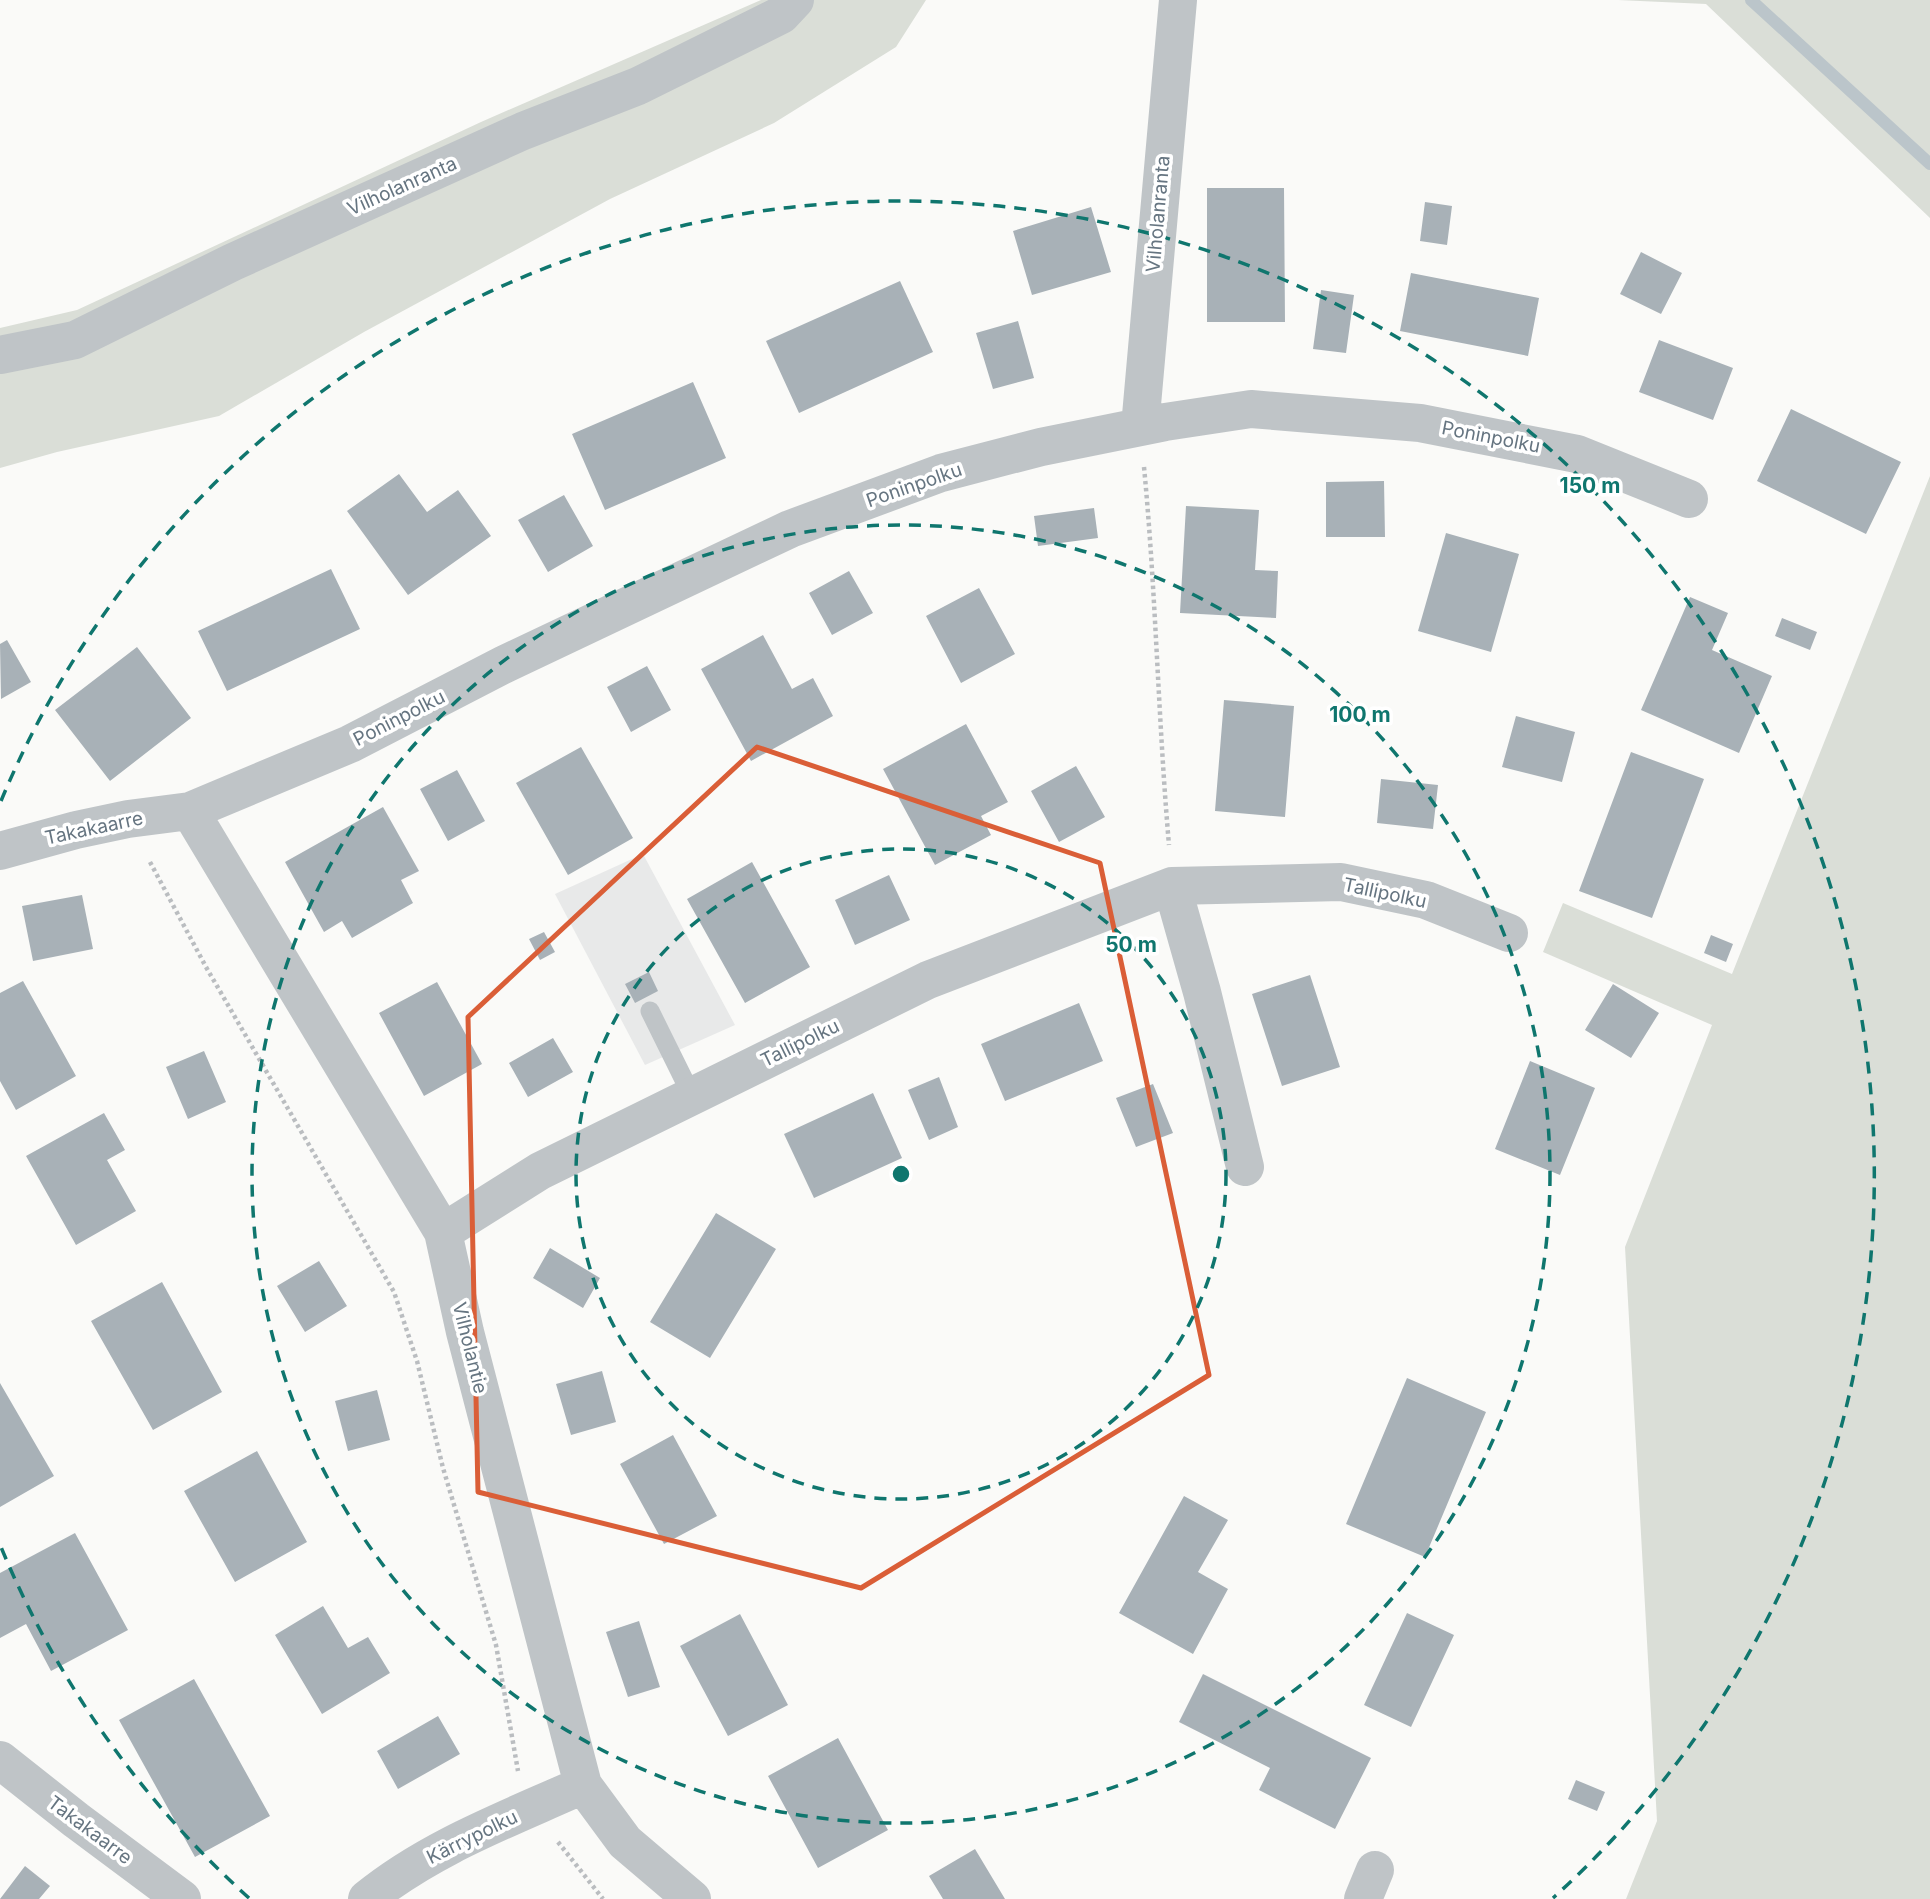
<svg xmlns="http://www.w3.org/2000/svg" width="1930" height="1899" font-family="Inter,sans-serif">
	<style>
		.built { fill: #e8e9e9 }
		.green { fill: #daded7 }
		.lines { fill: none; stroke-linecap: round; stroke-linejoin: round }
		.stream { stroke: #bbc5ca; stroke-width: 12 }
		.building { fill: #a8b1b7 }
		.path { stroke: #babdc0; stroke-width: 4.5; stroke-dasharray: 3.5 3.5; stroke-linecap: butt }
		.lane { stroke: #bfc4c7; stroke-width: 19 }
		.street { stroke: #bfc4c7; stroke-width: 38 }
		.marked { fill: none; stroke: #da5e37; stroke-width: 5; stroke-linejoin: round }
		.ring { fill: none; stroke: #0f766e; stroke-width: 3.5; stroke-dasharray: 12 9 }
		.labels { text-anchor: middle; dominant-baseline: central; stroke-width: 7; stroke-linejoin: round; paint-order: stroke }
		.street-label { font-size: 19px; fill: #667581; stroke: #fff }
		.centre { fill: #0f766e; stroke: #fff; stroke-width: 3.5 }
		.ring-label { font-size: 21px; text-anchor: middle; font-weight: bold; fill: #0f766e; stroke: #fff; stroke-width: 7; stroke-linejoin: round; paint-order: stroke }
	</style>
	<rect width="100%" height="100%" fill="#fafaf8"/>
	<!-- built -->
	<path class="built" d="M643,854l92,171 -90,40 -90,-171z"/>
	<!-- green -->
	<path class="green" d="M761,0h165l-30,47 -122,76 -164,76 -246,133 -145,84 -162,36 -57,16v-140l77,-18 404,-188z
		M1618,0h312v218l-224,-214z
		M1930,476v1423h-304l31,-78 -32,-574 87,-222 -169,-73 20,-49 169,71z"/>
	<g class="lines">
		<!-- stream -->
		<path class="stream" d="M1751,0l179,164"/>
	</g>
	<!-- building -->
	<path class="building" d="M1207,188h77l1,134h-78z
		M1425,202l27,4 -5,39 -27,-4z
		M1091,207l20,65 -79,23 -19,-64z
		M1641,252l41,21 -21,41 -41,-20z
		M1411,273l128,25 -11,58 -128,-25z
		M900,281l33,71 -134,61 -33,-72z
		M1321,290l33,5 -8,58 -33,-4z
		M1018,321l16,57 -41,11 -17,-56z
		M1659,340l74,28 -20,52 -74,-28z
		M693,382l33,76 -121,52 -33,-76z
		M1791,409l110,53 -35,72 -109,-53z
		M399,474l28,38 31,-22 33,46 -83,59 -61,-84z
		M1384,481l1,56h-59v-55z
		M564,495l29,51 -45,26 -30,-52z
		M1186,506l73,4 -4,60 23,1 -2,47 -96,-5z
		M1094,508l4,30 -60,8 -4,-30z
		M1446,533l73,21 -28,98 -73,-21z
		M331,569l29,60 -133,62 -29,-60z
		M849,571l24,42 -41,22 -23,-42z
		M979,588l36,66 -54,29 -35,-67z
		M1690,597l38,16 -16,37 60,26 -33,77 -98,-43z
		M1782,618l35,14 -7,18 -35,-14z
		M763,635l29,54 21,-11 20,38 -82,45 -50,-92z
		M7,640l24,42 -30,17 -1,-55z
		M137,647l54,71 -81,63 -55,-71z
		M647,666l24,44 -40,22 -24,-45z
		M1224,700l70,6 -9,111 -70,-6z
		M1516,716l59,16 -13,50 -60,-15z
		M966,724l42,78 -27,14 10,19 -56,30 -52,-96z
		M581,747l52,91 -65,37 -52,-92z
		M1631,752l73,27 -52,139 -73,-27z
		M1076,766l29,51 -46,25 -28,-51z
		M457,770l28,51 -37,20 -28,-52z
		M1381,779l57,6 -5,44 -56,-6z
		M383,807l36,64 -18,9 12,23 -61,35 -10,-17 -18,11 -39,-70z
		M752,862l58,105 -65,36 -58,-104z
		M889,875l21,45 -55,25 -20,-45z
		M82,895l11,54 -60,12 -11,-55z
		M544,932l11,20 -15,8 -11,-21z
		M1711,935l22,9 -7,18 -22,-9z
		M649,972l9,19 -23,12 -10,-19z
		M1310,975l30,92 -58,19 -30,-92z
		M23,981l53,95 -60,34 -16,-29v-88z
		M437,982l45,82 -58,32 -45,-83z
		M1613,984l46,29 -28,45 -46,-28z
		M1079,1003l24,58 -98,40 -24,-57z
		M553,1038l20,34 -45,25 -19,-34z
		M204,1051l22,51 -38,17 -22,-52z
		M1530,1061l65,27 -35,87 -65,-26z
		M939,1077l19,50 -29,13 -21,-50z
		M1153,1084l20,49 -37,14 -20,-49z
		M873,1093l29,65 -88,40 -30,-64z
		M104,1113l21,37 -18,10 29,51 -60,34 -50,-89z
		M716,1213l60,36 -66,109 -60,-36z
		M550,1248l50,30 -17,30 -50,-30z
		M319,1261l28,45 -42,26 -28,-46z
		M162,1282l60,110 -69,38 -62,-109z
		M602,1371l14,51 -45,13 -15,-51z
		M1407,1378l79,34 -61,145 -79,-33z
		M0,1383l54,93 -54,31z
		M377,1390l13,50 -42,11 -13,-50z
		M673,1435l44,81 -53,28 -44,-80z
		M257,1451l50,91 -72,40 -51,-91z
		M1184,1496l44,24 -30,52 30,17 -35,65 -74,-41z
		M75,1533l53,97 -77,41 -25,-47 -26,14v-65z
		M323,1606l25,42 20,-11 22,36 -68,41 -47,-79z
		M1407,1613l47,22 -43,92 -47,-22z
		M740,1614l48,91 -60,31 -48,-90z
		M639,1621l21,66 -32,10 -22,-65z
		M1203,1674l168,84 -36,71 -76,-39 11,-22 -91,-46z
		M194,1679l76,137 -75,41 -76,-137z
		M438,1716l22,38 -62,35 -21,-38z
		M838,1738l50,92 -70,38 -50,-92z
		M1576,1780l29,12 -8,19 -29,-12z
		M975,1849l30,50h-62l-14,-23z
		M25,1866l25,20 -11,13h-39z"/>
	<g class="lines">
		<!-- path -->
		<path class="path" d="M1144,467c12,125 14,252 25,378
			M150,862l56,105 188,325 23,69 26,107 53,177 22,126
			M558,1842l45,57"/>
		<!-- lane -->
		<path class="lane" d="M650,1011l42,85"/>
		<!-- street -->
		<path class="street" d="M0,355l75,-15 158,-78 290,-131 115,-45 143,-71 14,-15
			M1140,427l38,-427
			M190,811l253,421 22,100 118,453 42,57 67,57
			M0,851l76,-21 52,-11 62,-8 160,-67 155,-80 285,-135 151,-56 100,-26 124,-25 86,-13 169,14 157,31 112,45
			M1172,886l30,106 43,175
			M443,1232l97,-61 388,-191 244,-94 169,-4 85,18 83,33
			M0,1760l76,60 106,79
			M367,1899c64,-52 141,-80 216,-114
			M1363,1899l12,-29"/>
	</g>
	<!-- marked area -->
	<path class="marked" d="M757,747l343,116 109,512 -348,213 -383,-96 -10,-475z"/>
	<!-- distance rings -->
	<g class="ring">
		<circle cx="901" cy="1174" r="325"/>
		<circle cx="901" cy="1174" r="649"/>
		<path d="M249 1898A974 974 0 0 1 1 1547M1 801A974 974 0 1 1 1553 1898"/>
	</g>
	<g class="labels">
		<!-- street labels -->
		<g class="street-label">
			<text transform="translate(402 186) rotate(-24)">Vilholanranta</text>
			<text transform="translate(1158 214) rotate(-85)">Vilholanranta</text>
			<text transform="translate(1491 437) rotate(11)">Poninpolku</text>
			<text transform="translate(914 485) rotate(-19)">Poninpolku</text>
			<text transform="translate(399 718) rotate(-27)">Poninpolku</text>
			<text transform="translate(94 828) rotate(-12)">Takakaarre</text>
			<text transform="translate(1385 893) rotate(12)">Tallipolku</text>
			<text transform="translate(800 1043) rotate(-26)">Tallipolku</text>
			<text transform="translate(470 1348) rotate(76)">Vilholantie</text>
			<text transform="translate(90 1830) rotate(37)">Takakaarre</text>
			<text transform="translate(472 1837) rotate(-26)">Kärrypolku</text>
		</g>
	</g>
	<circle cx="901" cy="1174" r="10" class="centre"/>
	<g class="ring-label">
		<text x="1590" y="493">150 m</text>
		<text x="1360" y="722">100 m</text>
		<text x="1131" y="952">50 m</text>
	</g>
</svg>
